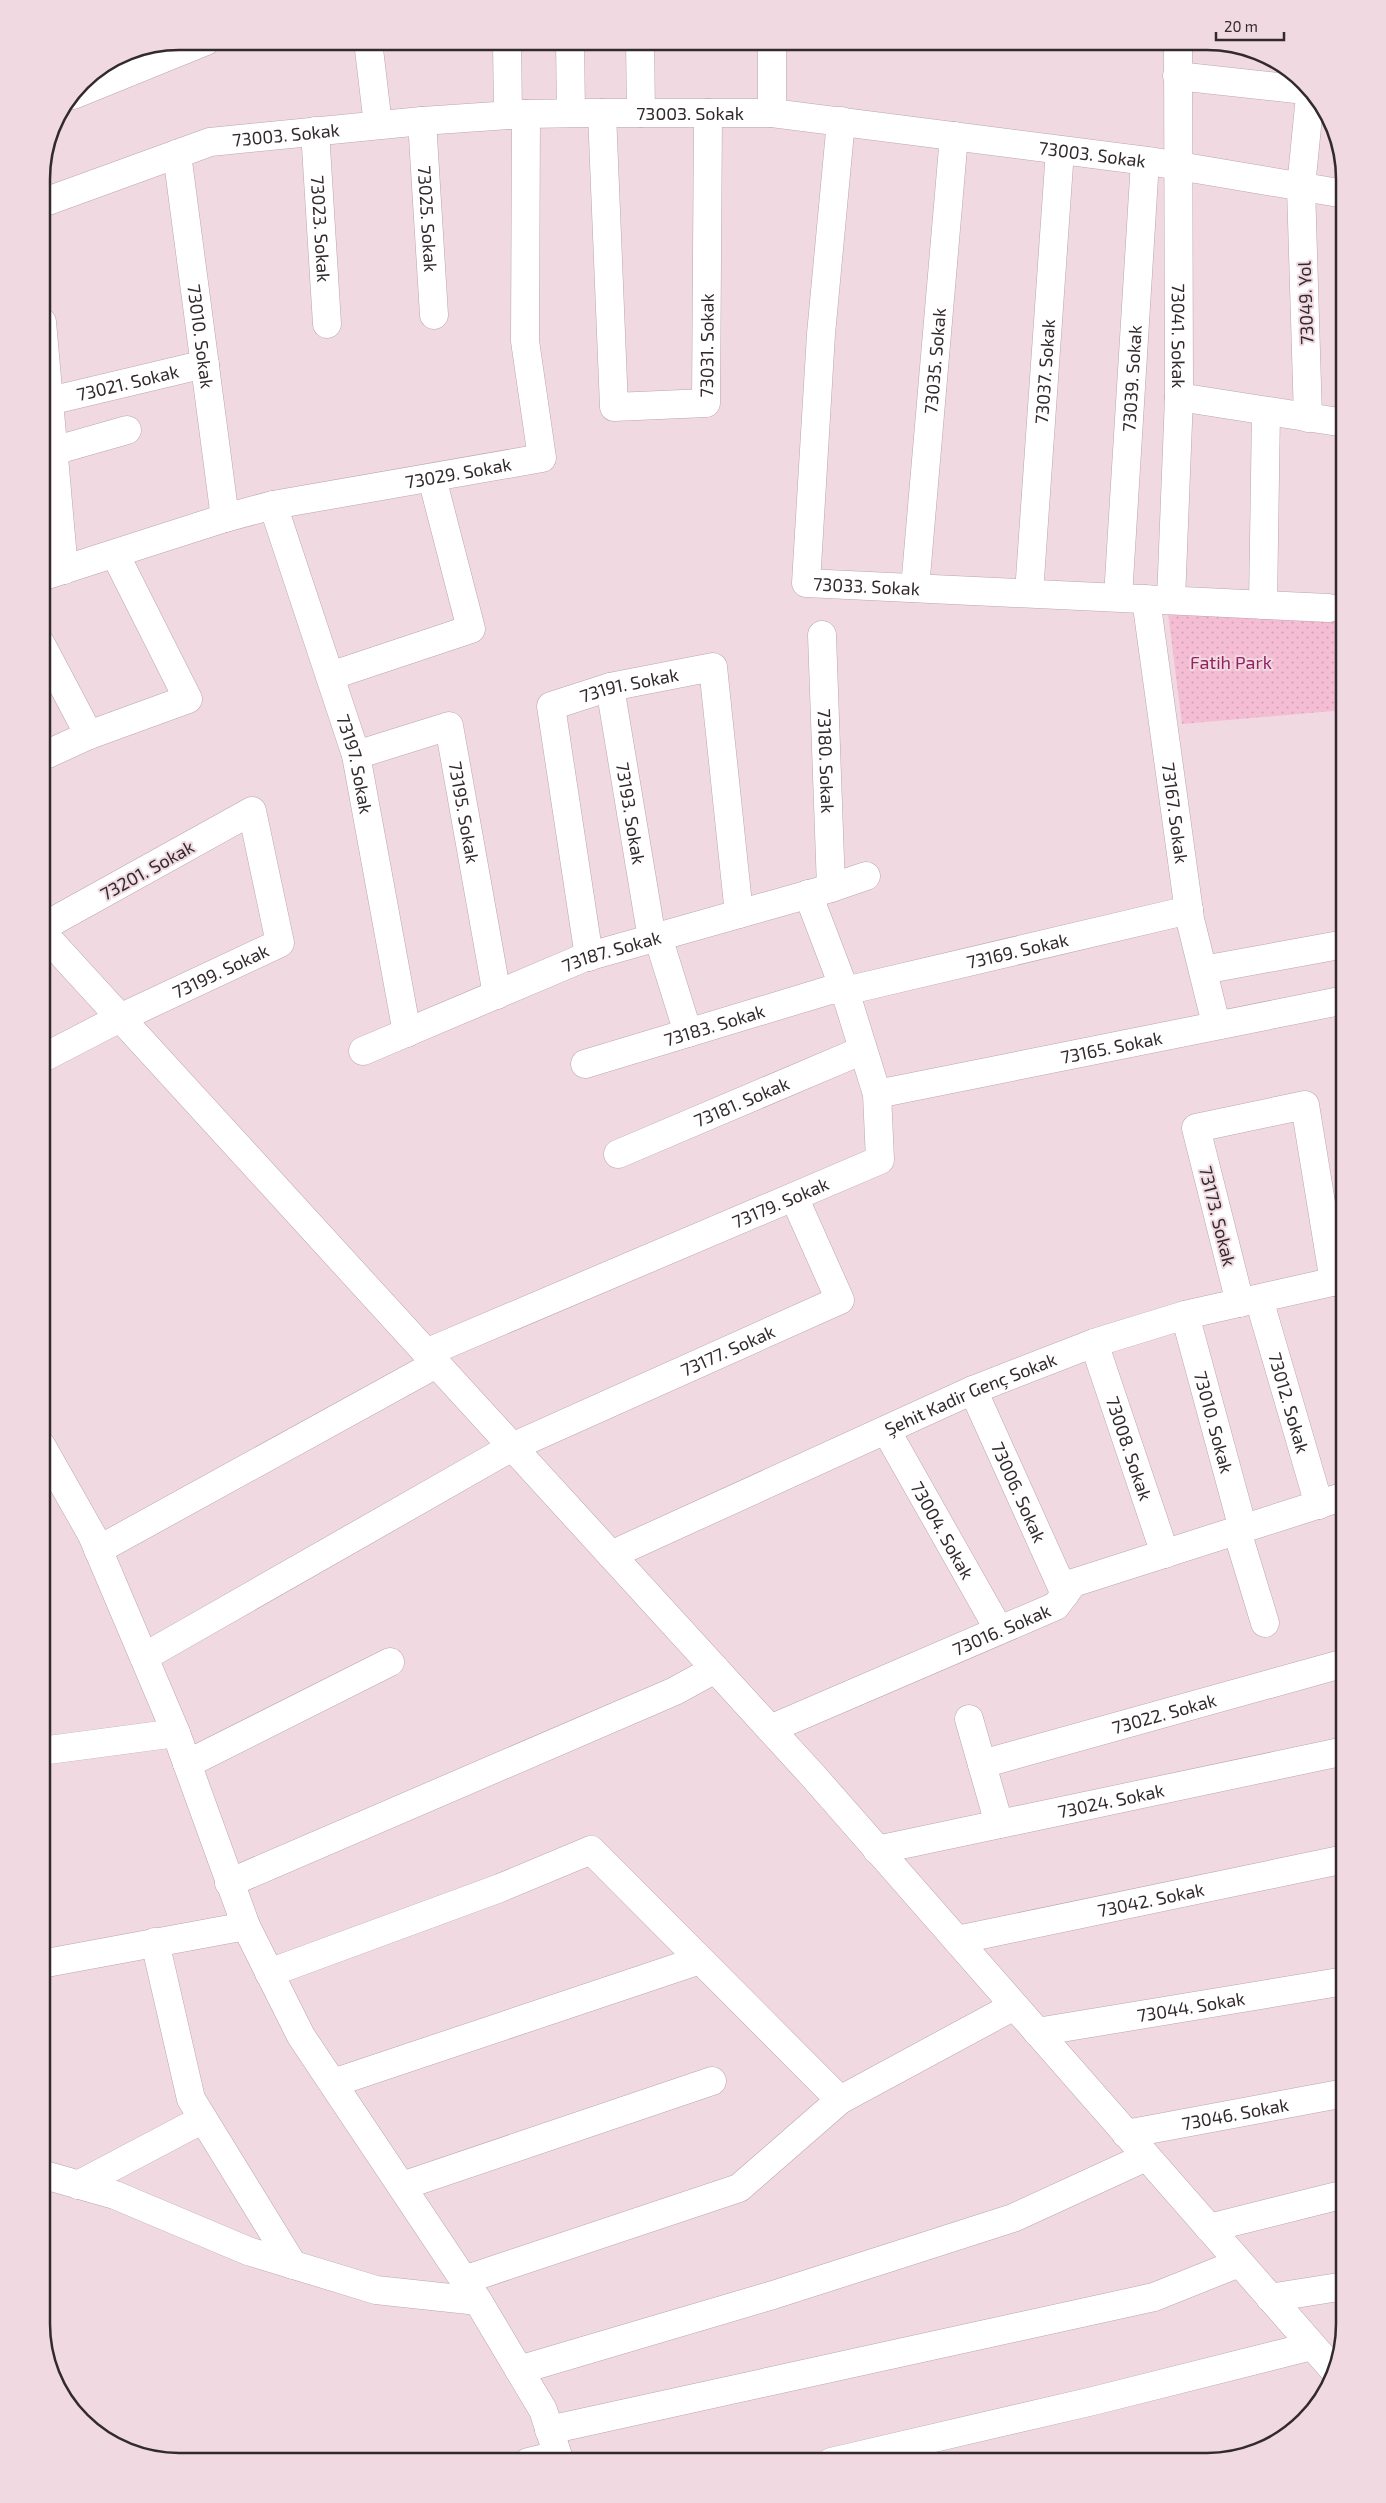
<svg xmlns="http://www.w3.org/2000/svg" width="1386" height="2503" font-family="'Exo 2',sans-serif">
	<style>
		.green { fill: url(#green-dots) }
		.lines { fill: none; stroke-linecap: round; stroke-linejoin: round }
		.minor-casing { stroke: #bca5ae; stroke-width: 29 }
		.major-casing { stroke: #bca5ae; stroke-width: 29 }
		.minor { stroke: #fff; stroke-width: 28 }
		.major { stroke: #fff; stroke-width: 28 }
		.labels { text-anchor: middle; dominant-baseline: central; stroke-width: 4; stroke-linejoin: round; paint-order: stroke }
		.street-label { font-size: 18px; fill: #322a2d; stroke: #f1d9e2 }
		.park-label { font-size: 18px; fill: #952361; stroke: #f1d9e2 }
		.rim { fill: none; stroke: #322a2d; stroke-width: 2.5 }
	</style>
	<defs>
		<pattern id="green-dots" width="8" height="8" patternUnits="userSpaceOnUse" patternTransform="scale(1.25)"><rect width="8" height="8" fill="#f5bdd4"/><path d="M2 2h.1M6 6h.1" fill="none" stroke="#d2a3b6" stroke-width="1.8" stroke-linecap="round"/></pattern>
	</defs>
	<rect width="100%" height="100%" fill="#f1d9e2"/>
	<!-- green -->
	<path class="green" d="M1167,605l178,2v103l-163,14z"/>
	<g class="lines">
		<!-- minor casing -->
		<g class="minor-casing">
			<g id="minor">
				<path d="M368,41l10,84"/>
				<path d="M507,41l1,74"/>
				<path d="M570,41l1,72"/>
				<path d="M640,41l1,72"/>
				<path d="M772,41v72"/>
				<path id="s1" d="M1178,42l1,355 166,26"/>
				<path d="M1177,76l128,14"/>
				<path d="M73,95l133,-54"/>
				<path id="s2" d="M602,113l12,294 92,-4 2,-290"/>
				<path id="s3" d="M422,121l12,194"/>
				<path id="s4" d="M841,121l-20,213 -15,249 523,25"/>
				<path id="s5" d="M315,131l12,193"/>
				<path id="s6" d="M177,154l48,364"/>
				<path id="s7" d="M42,203l168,-61 212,-21 104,-7 63,-1h183l383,49 190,32"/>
				<path d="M42,322l22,248"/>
				<path id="s8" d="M41,403l164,-39"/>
				<path d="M1308,418l-7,-231 9,-91"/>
				<path d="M53,451l74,-21"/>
				<path id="s9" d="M273,505l83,250 51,278"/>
				<path id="s10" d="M41,577l184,-59 48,-13 269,-47 -17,-117 1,-227"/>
				<path id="s11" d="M915,588l39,-452"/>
				<path id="s12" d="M1029,593l31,-443"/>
				<path id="s13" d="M1118,597l27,-436"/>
				<path id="s14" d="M1146,599l44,320 26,105"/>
				<path d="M1171,600l8,-203"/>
				<path d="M1263,605l3,-193"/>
				<path id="s15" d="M822,635l9,253"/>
				<path d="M41,644l48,91"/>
				<path d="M330,676l141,-47 -39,-151"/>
				<path id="s16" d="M610,687l42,252"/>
				<path id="s17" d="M356,755l93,-29 48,269"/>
				<path d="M41,757l48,-22 99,-36 -73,-145"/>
				<path d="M658,937l30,96"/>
				<path id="s18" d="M589,957l-38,-251 59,-19 103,-20 26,247"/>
				<path d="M1203,970l142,-26"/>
				<path id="s19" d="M363,1051l220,-93 248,-70 35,-12"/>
				<path id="s20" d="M41,1059l79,-41 160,-75 -28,-132 -211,117"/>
				<path id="s21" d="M585,1064l245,-74 15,1 344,-81"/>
				<path id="s22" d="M877,1094l468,-94"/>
				<path id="s23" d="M618,1154l245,-104"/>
				<path id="s24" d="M1259,1299l60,206"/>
				<path d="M1240,1303l-44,-175 109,-23 29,177"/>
				<path id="s25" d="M1185,1315l58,214"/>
				<path id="s26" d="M1094,1343l71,211"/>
				<path id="s27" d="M426,1353l454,-193 -3,-66 -32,-103 -37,-97"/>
				<path id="s28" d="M973,1390l92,204"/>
				<path id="s29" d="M886,1430l113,200"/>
				<path d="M1237,1531l28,92"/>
				<path d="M98,1550l338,-186"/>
				<path id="s30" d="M144,1657l368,-210 328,-147 -46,-103"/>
				<path d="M969,1719l30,105"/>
				<path id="s31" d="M770,1729l286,-123 17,-23 272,-87"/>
				<path d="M41,1751l135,-18"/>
				<path d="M187,1764l203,-102"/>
				<path id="s32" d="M982,1764l363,-101"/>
				<path id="s33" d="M877,1850l468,-99"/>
				<path d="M229,1883l446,-192 40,-22"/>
				<path id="s34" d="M957,1940l388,-81"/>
				<path d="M155,1942l36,157 102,166"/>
				<path d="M41,1964l205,-38"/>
				<path d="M269,1973l231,-85 91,-38 249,250 174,-94"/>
				<path id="s35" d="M1037,2032l308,-51"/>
				<path d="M333,2083l367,-123"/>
				<path id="s36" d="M1126,2134l219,-41"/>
				<path d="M41,2174l74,21 133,56 128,39 102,11"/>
				<path d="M78,2185l125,-66"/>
				<path d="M402,2186l310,-105"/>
				<path d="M1209,2228l136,-34"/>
				<path d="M464,2280l275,-92 101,-88"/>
				<path d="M1270,2298l75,-12"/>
				<path d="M519,2370l254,-75 240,-77 133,-61"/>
				<path d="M549,2430l605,-133 85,-34"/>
				<path d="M528,2462l29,-7"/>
				<path d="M831,2462l262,-61 219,-55"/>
			</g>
		</g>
		<!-- major casing -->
		<g class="major-casing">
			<g id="major">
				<path d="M41,931l774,847 517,590"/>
				<path d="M41,1445l51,90 84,198 70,193 55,110 177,265 65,109 17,52"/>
				<path id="s37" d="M611,1555l362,-165 121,-47 91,-28 160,-36"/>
			</g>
		</g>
		<!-- minor -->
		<use href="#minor" class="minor"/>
		<!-- major -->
		<use href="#major" class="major"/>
	</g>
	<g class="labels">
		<!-- street labels -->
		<g class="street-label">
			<text stroke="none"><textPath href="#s7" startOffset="660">73003. Sokak</textPath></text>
			<text stroke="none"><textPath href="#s7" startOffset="255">73003. Sokak</textPath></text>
			<text stroke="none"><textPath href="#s7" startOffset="1065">73003. Sokak</textPath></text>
			<text stroke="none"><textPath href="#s3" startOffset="98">73025. Sokak</textPath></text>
			<text stroke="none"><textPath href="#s5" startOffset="98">73023. Sokak</textPath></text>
			<text transform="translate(1305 303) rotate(-92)">73049. Yol</text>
			<text stroke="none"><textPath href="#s6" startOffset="184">73010. Sokak</textPath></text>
			<text stroke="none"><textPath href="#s1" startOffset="294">73041. Sokak</textPath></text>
			<text stroke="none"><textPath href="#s2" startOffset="444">73031. Sokak</textPath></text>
			<text stroke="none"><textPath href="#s11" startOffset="228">73035. Sokak</textPath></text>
			<text stroke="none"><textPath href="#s12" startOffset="222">73037. Sokak</textPath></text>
			<text stroke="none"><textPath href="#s13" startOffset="219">73039. Sokak</textPath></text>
			<text stroke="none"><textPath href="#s8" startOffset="89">73021. Sokak</textPath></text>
			<text stroke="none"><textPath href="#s10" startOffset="431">73029. Sokak</textPath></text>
			<text stroke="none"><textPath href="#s4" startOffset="524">73033. Sokak</textPath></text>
			<text stroke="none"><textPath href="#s18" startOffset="335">73191. Sokak</textPath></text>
			<text stroke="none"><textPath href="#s15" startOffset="126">73180. Sokak</textPath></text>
			<text stroke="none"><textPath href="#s9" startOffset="272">73197. Sokak</textPath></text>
			<text stroke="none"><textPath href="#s17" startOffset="185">73195. Sokak</textPath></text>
			<text stroke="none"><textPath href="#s16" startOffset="128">73193. Sokak</textPath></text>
			<text stroke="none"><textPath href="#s14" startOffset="216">73167. Sokak</textPath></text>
			<text transform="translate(147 870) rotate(-29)">73201. Sokak</text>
			<text stroke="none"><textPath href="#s21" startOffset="448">73169. Sokak</textPath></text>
			<text stroke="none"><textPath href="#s19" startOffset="268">73187. Sokak</textPath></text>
			<text stroke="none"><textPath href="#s20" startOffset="200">73199. Sokak</textPath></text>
			<text stroke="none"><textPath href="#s21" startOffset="135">73183. Sokak</textPath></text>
			<text stroke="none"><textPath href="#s22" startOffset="239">73165. Sokak</textPath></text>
			<text stroke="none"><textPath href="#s23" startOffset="134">73181. Sokak</textPath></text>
			<text stroke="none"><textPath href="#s27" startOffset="385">73179. Sokak</textPath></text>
			<text transform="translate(1218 1216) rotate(76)">73173. Sokak</text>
			<text stroke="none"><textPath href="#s30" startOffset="660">73177. Sokak</textPath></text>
			<text stroke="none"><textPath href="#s37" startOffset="394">Şehit Kadir Genç Sokak</textPath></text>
			<text stroke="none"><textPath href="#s24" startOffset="108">73012. Sokak</textPath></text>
			<text stroke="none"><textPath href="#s25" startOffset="111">73010. Sokak</textPath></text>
			<text stroke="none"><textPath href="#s26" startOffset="111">73008. Sokak</textPath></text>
			<text stroke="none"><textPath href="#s28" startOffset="112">73006. Sokak</textPath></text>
			<text stroke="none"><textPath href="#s29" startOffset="115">73004. Sokak</textPath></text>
			<text stroke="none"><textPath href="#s31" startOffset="252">73016. Sokak</textPath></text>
			<text stroke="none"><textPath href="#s32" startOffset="189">73022. Sokak</textPath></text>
			<text stroke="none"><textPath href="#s33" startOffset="239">73024. Sokak</textPath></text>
			<text stroke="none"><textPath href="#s34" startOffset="198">73042. Sokak</textPath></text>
			<text stroke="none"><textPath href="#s35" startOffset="156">73044. Sokak</textPath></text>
			<text stroke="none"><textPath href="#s36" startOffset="111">73046. Sokak</textPath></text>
		</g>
		<!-- park labels -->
		<g class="park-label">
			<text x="1231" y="662">Fatih Park</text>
		</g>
	</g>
	<!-- crop -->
	<path d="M0 0H1386V2503H0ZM179 50H1207A129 129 0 0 1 1336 179V2324A129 129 0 0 1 1207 2453H179A129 129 0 0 1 50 2324V179A129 129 0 0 1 179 50Z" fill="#f1d9e2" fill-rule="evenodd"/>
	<path class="rim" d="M179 50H1207A129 129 0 0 1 1336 179V2324A129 129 0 0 1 1207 2453H179A129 129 0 0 1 50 2324V179A129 129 0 0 1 179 50Z"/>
	<!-- scale -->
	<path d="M1216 32v8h68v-8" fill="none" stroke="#322a2d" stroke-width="2.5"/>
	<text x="1224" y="32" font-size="15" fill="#322a2d" stroke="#f1d9e2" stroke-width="4" paint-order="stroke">20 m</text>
</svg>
